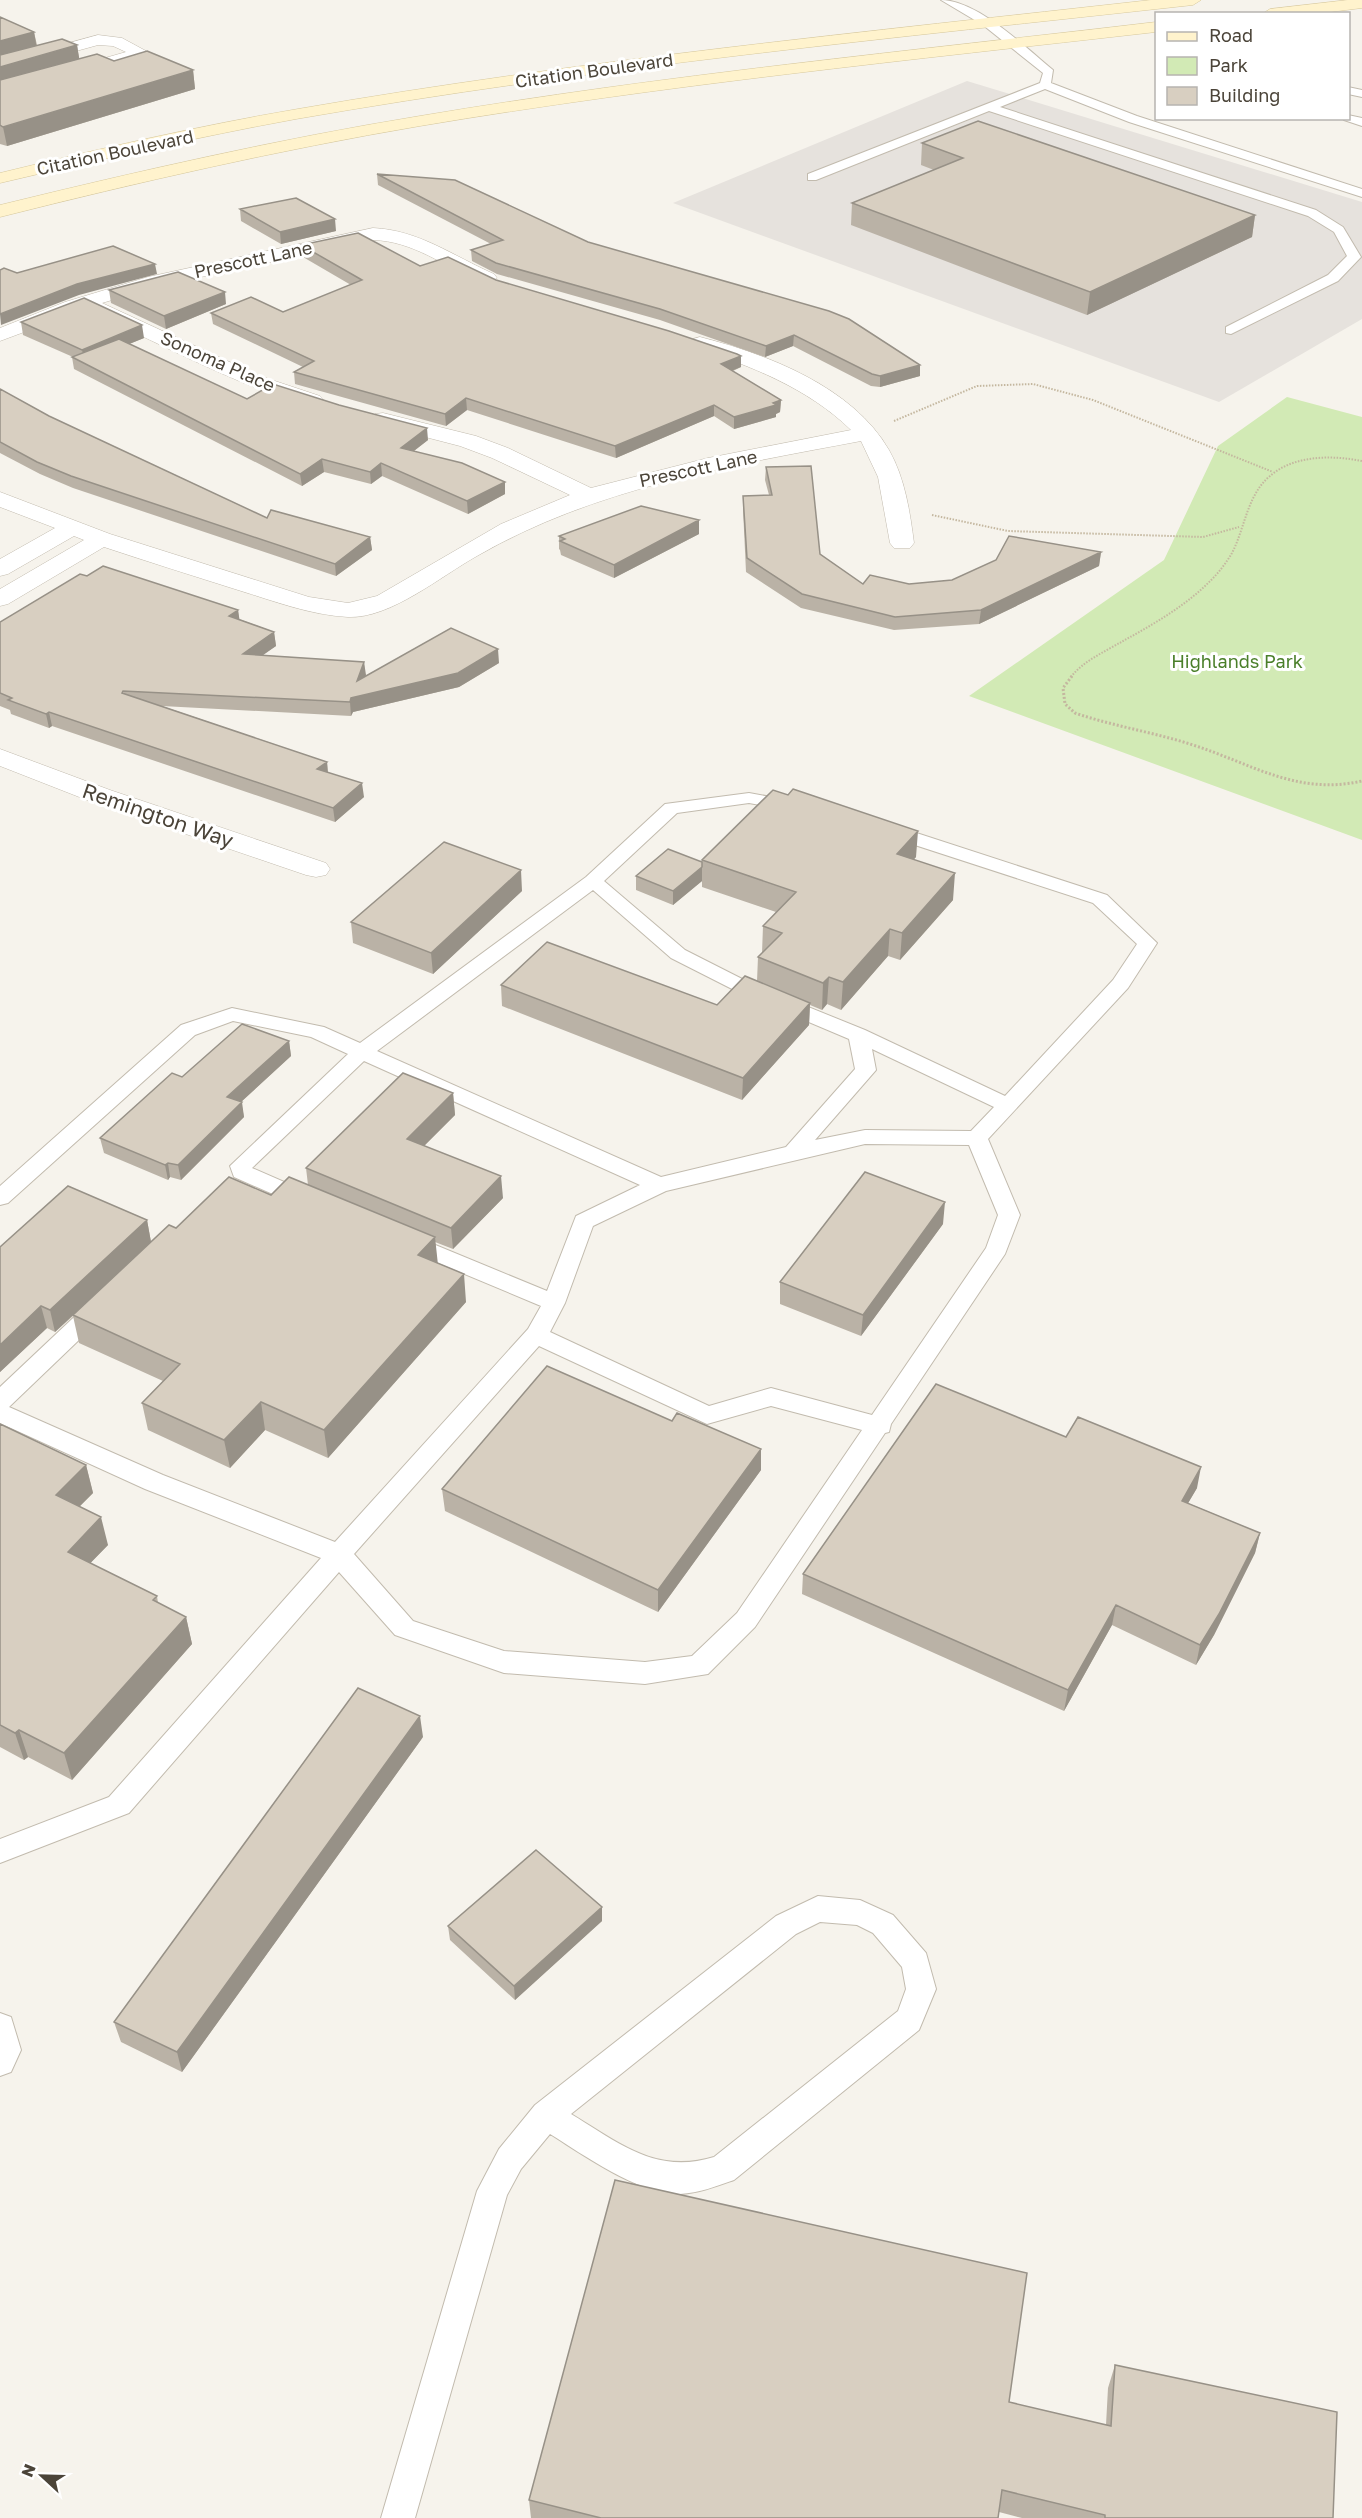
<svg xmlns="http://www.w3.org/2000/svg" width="1362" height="2518" font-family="'Golos Text',sans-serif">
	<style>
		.industrial { fill: #e6e2dd }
		.green { fill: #d2eab5 }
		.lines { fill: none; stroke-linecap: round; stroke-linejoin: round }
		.lane-casing { stroke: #c2bbae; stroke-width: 2 }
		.street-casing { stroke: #c2bbae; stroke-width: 1 }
		.secondary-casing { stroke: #d6c79b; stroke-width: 1 }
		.path-far1 { stroke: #c4b79f; stroke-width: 2; stroke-dasharray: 1.5 1.5; stroke-linecap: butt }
		.path { stroke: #c4b79f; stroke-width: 3; stroke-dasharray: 2 2; stroke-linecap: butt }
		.lane { fill: #fff; fill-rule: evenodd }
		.street { fill: #fff; fill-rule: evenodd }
		.secondary { fill: #fff3cd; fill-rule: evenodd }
		.wall { fill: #bab2a6 }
		.shaded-wall { fill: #979187 }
		.building { fill: #d8cfc1; stroke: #979187; stroke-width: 1.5 }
		.labels { text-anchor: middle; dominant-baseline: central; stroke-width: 6; stroke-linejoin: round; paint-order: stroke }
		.far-street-label { font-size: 18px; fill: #4b4439; stroke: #fff }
		.far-park-label { font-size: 18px; fill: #4a7f2a; stroke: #fff }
		.street-label { font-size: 21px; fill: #4b4439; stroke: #fff }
	</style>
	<rect width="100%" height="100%" fill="#f6f3ec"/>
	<!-- industrial -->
	<path class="industrial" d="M967,81l395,121v117l-143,83 -546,-199z"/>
	<!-- green -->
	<path class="green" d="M1287,397l75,20v423l-393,-144 195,-136 54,-114z"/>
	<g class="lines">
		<!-- lane casing -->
		<g class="lane-casing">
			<path id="lane" d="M941,0c36,0 84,47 112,70l-2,13 86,33 225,73v8l-233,-75 -84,-33 -45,18 316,103 27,17 18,30 -23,24 -107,53 -5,-1v-6l102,-52 19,-19 -13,-24 -26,-16 -319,-105 -173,69h-8v-6l232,-91 3,-10 -60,-48z
				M1348,87l14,3v7l-14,-3z
				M1348,115l14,3v8l-18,-6 -2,-2h6z
				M749,793l49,9 3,4 -9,5 -43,-8 -72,10 -73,68 81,69 69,35 111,45 140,66 108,-116 24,-36 -44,-41 -212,-69 -2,-4 2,-4h14l212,69 50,48 -29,45 -140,151 32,76 -15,39 -114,170 -2,8 -4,1 -130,194 -47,47 -63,10 -141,-11 -109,-38 -56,-63 -210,241 -129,50v-24l109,-42 212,-239 -176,-69 -145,-66v-36l89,-84 8,-2 8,2 3,6 -3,6 -96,92 154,68 172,67 193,-213 13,-23 -141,-59 -3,-5 3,-5 8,-3 8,3 131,54 29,-75 64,-31 -276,-124 -112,107 62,27 3,5 -3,5 -8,2 -8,-2 -64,-28 -4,-11 118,-112 -37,-17 -78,-16 -38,14 -187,168 -8,2v-19l181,-161 51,-17 92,19 36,16 226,-166 79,-73zM593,890l78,68 69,35 109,46 6,30 -69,78 -125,30 -284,-126zM872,1049l122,58 -23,24 -106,-1 -50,10 61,-70zM865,1144l104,1 29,70 -12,33 -114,167 -101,-27 -62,18 -159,-74 15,-29 28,-77 73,-35zM539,1346l168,78 64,-18 91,24 -125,183 -45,43 -47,6 -141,-11 -91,-30 -59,-67z
				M818,1896l42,4 33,15 33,38 10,36 -17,41 -185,150c-17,6 -35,13 -54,14 -41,1 -96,-39 -130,-60l-29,35 -14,26 -92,323h-34l96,-327 22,-42 36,-44 241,-189zM820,1922l37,3 16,8 29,34 4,22 -8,22 -184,146c-58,18 -95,-14 -143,-43l225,-180z
				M0,2013l11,4 10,33 -10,22 -11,4z"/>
		</g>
		<!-- street casing -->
		<g class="street-casing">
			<path id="street" d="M98,35l24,3 24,13 -7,7 -139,40v-10l126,-36 -13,-6 -15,-1 -98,27v-10z
				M373,228c46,2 80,28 121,46l3,4 -10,6 -7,-2c-36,-16 -67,-41 -107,-42l-214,46 -57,17 158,73 60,20 4,4 -4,4c-31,8 -187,-73 -225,-91l-3,-4 2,-3 -94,35v-13l65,-26 83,-25z
				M700,337c67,17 153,50 189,113 16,28 21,62 25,93l-4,5h-16l-4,-5 -12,-66 -17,-36c-133,25 -266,47 -384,115 -36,20 -87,63 -129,61 -38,-2 -74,-16 -110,-27 -44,-14 -89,-28 -134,-43l-96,57 -8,2v-17l84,-49 -10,-4 -66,38 -8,2v-17l55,-31 -55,-21v-15l110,42 199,63 39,6 29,-7 124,-72 69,-29 -78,-37 -32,-12 -85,-22 -3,-5 3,-5 8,-1 93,23 32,12 83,40 117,-30 143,-28c-43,-42 -102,-65 -158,-83l-3,-4 3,-4z
				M0,749l110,41 216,73 4,6 -4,6 -10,2 -10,-2 -214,-73 -92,-36z"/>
		</g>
		<!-- secondary casing -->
		<g class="secondary-casing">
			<path id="secondary" d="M1151,0h50l-8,5c-299,33 -600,62 -897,114 -99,18 -198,41 -296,64v-10c99,-24 198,-47 298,-64 282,-49 568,-77 853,-109z
				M1348,0h14v8l-48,6h-52l8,-5z
				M1156,22v10c-246,28 -492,53 -736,94 -141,24 -281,56 -420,91v-12c139,-34 279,-66 420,-89 244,-41 490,-65 736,-94z"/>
		</g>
		<!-- path-far1 -->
		<path class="path-far1" d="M894,421l83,-35 56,-2 60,16 180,72
			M932,515l76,16 195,6 36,-10
			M1071,677c12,-16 35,-26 52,-36 29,-16 59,-33 83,-56 10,-9 19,-20 26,-32 13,-25 15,-58 38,-77 24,-21 62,-21 92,-15"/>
		<!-- path -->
		<path class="path" d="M1072,676l-9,12 2,16 10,9c38,13 77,19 115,31 61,19 106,52 172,37"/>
		<!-- lane -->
		<use href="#lane" class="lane"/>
		<!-- street -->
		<use href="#street" class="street"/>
		<!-- secondary -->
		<use href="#secondary" class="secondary"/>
	</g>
	<!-- wall -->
	<path class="wall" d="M0,17l34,15 3,13h40l2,14 35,2 79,9 2,19 -188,57 -7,-2z
		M922,143l333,72 -3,22 -165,78 -236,-90 1,-22 82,-33 -13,-5z
		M377,174l211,68 332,134 -40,11 -9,-1 -78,-40 -28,11 -105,-37 -163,-46 -25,-13 -1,-11 20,-6 -113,-59z
		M240,209l96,22 -55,13 -40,-23z
		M301,245l195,35 245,87 -8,4 48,29 -1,12 -4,2v3l-42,12 -20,-13 -98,42 -149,-48 -21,16 -151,-42 -1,-12 9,-5 -90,-43 -2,-11 72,-1 68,-27 -48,-28z
		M109,290l117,14 -60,25 -55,-26z
		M21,322l123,16 -15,6 118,55 181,41 -14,11 91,43 -37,20 -86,-38 -11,8 -47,-12 -22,14 -228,-117 -2,-12h1l-50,-22z
		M0,389l49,27 218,102 103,19 2,13 -36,26 -263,-88 -33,-14 -40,-21z
		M766,467l54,87 43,30h46l43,-4 149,-28 -2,14 -120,58 -85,6 -93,-22 -55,-36 -3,-63v-13l26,-1 -4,-15z
		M699,520v14l-85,44 -53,-23 -1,-5 -1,-1v-13z
		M87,576l151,34 1,9 35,13 2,14 -14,9 102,7 1,15 134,-14 -40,24 -106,25 -2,4 -189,-10 165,56 1,10 36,25 -29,25 -283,-96 -3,2 -38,-14 -1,-4 -10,-4v-84z
		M916,857l-2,2 39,41 -53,60 -12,-4 -47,54 -14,-6 -5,6 -12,-5 -1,20 -67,75 -240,-94 -1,-21 216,20 40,-24 1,-24 4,-4 1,-27 13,-14 -74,-25v-6l-29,24 -37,-15v-14l66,-14v-2z
		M522,891l-89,83 -80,-31 -2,-21z
		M289,1041l2,15 -50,46 3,15 -63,63 -11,-3 -2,3 -64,-27 -4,-15 82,-61z
		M453,1093l2,22 -31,31 79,52 -50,51 -18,-7 2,21 29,39 -138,156 -63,-28 -35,38 -82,-38 -6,-27 21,-22 -84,-38 -6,-27 -18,16 -8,-4 -47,44v-125l147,-27 4,22 25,-14 95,-33 37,-10 -2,-17z
		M943,1224l-82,112 -81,-32v-22z
		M0,1424l86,41 7,28 -14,14 29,38 -18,18 67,33 1,7 28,14 6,27 -120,136 -44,-23 -4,3 -24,-13z
		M1066,1437l131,51 -9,15 72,30 -5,20 -41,82 -18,30 -84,-40 -48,86 -262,-117 1,-20z
		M761,1470l-103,142 -213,-101 -3,-22z
		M423,1737l-241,335 -61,-30 -7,-20z
		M602,1907v14l-87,79 -65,-60 -2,-14z
		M1115,2365l218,153h-311l-23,-6 -1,6h-467l-2,-18 480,-98 97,23 2,-37z"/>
	<!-- shaded-wall -->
	<path class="shaded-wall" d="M34,32l3,17 -37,11v-19z
		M77,45l3,18 -80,23v-19z
		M193,70l2,19 -188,57 -4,-19z
		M1255,215l-3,22 -165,78 3,-23z
		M335,219l1,12 -55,13 -1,-12z
		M155,264l2,10 -78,21 -78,30 -1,-11 77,-30z
		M225,292l1,12 -60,25 -2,-13z
		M142,325l2,13 -59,24 -3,-12z
		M794,335l-1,11 -28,11 1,-11z
		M741,356v11l-20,8v-11z
		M920,365v11l-40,11v-11z
		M466,398l1,12 -21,16 -1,-12z
		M781,400l-1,12 -4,2v3l-42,12v-12z
		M714,405v11l-98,42 -1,-12z
		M427,428l1,12 -26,20 -1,-12z
		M322,459l2,13 -22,14 -2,-12z
		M381,463l1,13 -11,8 -1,-12z
		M505,482v12l-37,20 -1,-13z
		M699,520v14l-85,44v-13z
		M370,537l2,13 -36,26 -1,-12z
		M1101,552l-2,14 -120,58 2,-14z
		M238,610l2,13 -11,-7z
		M274,632l2,14 -31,22 -2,-14z
		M498,649l1,14 -40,24 -106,25 -2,4 -1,-14 1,-4z
		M364,662l2,13 -7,20 -2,-14z
		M49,712l3,14 -3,2 -3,-14z
		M327,762l1,14 -11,-7z
		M362,783l2,14 -29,25 -2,-14z
		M918,831l-2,26 -21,23 2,-26z
		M702,867v14l-29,24v-14z
		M521,870l1,21 -89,83 -2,-21z
		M955,873l-2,27 -53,60 2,-27z
		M890,929l-2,27 -47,54 2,-28z
		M829,977l-2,27 -5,6 1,-27z
		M810,1003l-1,22 -67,75 1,-22z
		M289,1041l2,15 -61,56 -3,-15z
		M453,1093l2,22 -46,46 -2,-22z
		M242,1102l2,15 -63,63 -3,-15z
		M168,1163l2,14 -2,3 -3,-15z
		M501,1176l2,22 -50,51 -2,-21z
		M945,1202l-2,22 -82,112 2,-21z
		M147,1220l4,22 -96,90 -5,-22z
		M435,1237l3,28 -20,-10z
		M464,1274l2,28 -138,156 -4,-28z
		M41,1306l6,22 -47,44v-27z
		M261,1402l4,28 -35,38 -6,-28z
		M761,1449v21l-103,142v-22z
		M86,1465l7,28 -30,30 -7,-28z
		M1201,1467l-4,21 -20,34 5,-21z
		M101,1517l7,28 -33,34 -7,-27z
		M1260,1533l-5,20 -41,82 -18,30 4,-20z
		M1116,1605l-4,20 -48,86 4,-21z
		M186,1617l6,27 -120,136 -8,-27z
		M420,1716l3,21 -241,335 -5,-20z
		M19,1730l9,27 -4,3 -9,-27z
		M602,1907v14l-87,79 -1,-14z"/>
	<!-- building -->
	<path class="building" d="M0,17l34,15 -34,9z
		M62,39l15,6 -77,22v-12z
		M147,51l46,19 -190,57 -3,-2v-45l97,-26 17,7z
		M978,121l277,94 -165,77 -238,-89 111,-45 -41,-15z
		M377,174l78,6 133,62 241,69 20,8 71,46 -40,11 -8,-2 -78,-39 -28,11 -106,-37 -164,-46 -25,-13 32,-10z
		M296,198l39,21 -55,13 -40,-23z
		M358,233l62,33 28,-9 48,23 173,51 68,23 4,2 -20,8 60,36 -8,3 3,2 -42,12 -20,-12 -99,41 -149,-48 -21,16 -151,-42 20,-11 -103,-48 40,-16 32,15 79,-32 -61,-35z
		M113,246l42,18 -78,20 -77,30v-44l4,-2 13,5z
		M178,272l47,20 -61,24 -55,-26z
		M84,298l58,27 -60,25 -61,-28z
		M119,339l128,60 26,-15 66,21 88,23 -26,20 61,15 43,19 -38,19 -86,-38 -11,9 -48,-13 -22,15 -228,-117z
		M0,389l49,27 218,102 4,-8 99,27 -35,27 -264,-88 -34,-14 -37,-20z
		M811,466l9,88 43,30 7,-9 39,9 43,-4 44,-20 13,-24 92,16 -120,58 -86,7 -93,-23 -55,-36 -4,-62 29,-1 -6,-28z
		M641,506l58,14 -85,45 -54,-24 5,-2 -6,-3z
		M103,566l135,44 -9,6 45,16 -31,22 121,8 -7,19 94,-53 47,21 -40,24 -107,25 -1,4 -227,-11 -1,2 205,69 -10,7 45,14 -29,25 -284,-96 -3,2 -38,-14 4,-2 -12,-5v-71l80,-48 7,2z
		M793,789l125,42 -21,23 58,19 -53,60 -12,-4 -47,53 -14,-5 -6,6 -65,-26 24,-24 -19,-7 33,-34 -94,-32 71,-70 15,5z
		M444,842l77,28 -90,83 -80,-31z
		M668,849l34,13v5l-29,24 -37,-15z
		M547,942l170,63 28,-29 65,27 -67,75 -242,-93z
		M242,1024l47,17 -62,56 15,5 -64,63 -10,-2 -3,2 -65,-27 72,-65 10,4z
		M403,1073l50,20 -46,46 94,37 -50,52 -145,-60z
		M865,1172l80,30 -82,113 -83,-33z
		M229,1177l42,18 18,-18 146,60 -17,18 46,19 -140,156 -63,-28 -37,38 -82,-37 38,-39 -107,-49 96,-90 7,3z
		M68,1186l79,34 -97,90 -9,-4 -41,39v-98z
		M547,1366l125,55 5,-8 84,36 -103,141 -216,-101z
		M936,1384l130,53 12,-20 123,50 -19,34 78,32 -41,81 -19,31 -84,-40 -48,85 -265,-116z
		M0,1424l86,41 -30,30 45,22 -33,35 89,44 -4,4 33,17 -122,136 -45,-23 -4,3 -15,-8z
		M358,1688l62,28 -243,336 -63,-30z
		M536,1850l66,57 -88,79 -66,-60z
		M615,2180l412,93 -18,129 102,24 4,-61 222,47 -4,106h-228v-3l-103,-25 -4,28h-397l-72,-18z"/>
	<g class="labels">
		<!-- far-street labels -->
		<g class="far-street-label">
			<text transform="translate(594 70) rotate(-8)">Citation Boulevard</text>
			<text transform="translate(115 152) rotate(-12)">Citation Boulevard</text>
			<text transform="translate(253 259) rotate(-12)">Prescott Lane</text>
			<text transform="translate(218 361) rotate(24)">Sonoma Place</text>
			<text transform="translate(698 468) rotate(-12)">Prescott Lane</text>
		</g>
		<!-- far-park labels -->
		<g class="far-park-label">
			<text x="1237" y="661">Highlands Park</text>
		</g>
		<!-- street labels -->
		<g class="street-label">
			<text transform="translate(158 815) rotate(19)">Remington Way</text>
		</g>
	</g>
	<!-- legend -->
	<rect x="1155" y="12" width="195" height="108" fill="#ffffff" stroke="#b7b4b0" stroke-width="1.5"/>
	<rect x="1167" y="32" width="30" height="9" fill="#fff3cd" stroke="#b7b4b0" stroke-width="1.5"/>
	<text x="1209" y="42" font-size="18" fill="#4b4439">Road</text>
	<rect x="1167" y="57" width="30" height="18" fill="#d2eab5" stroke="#b7b4b0" stroke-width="1.5"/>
	<text x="1209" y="72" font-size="18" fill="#4b4439">Park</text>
	<rect x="1167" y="87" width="30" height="18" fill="#d8cfc1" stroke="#b7b4b0" stroke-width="1.5"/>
	<text x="1209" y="102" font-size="18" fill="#4b4439">Building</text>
	<!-- north arrow -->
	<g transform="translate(42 2476) rotate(292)" stroke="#ffffff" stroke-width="4.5" paint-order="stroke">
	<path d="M0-4.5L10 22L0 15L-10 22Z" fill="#4b4439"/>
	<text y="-9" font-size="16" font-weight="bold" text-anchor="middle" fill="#4b4439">N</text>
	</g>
</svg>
